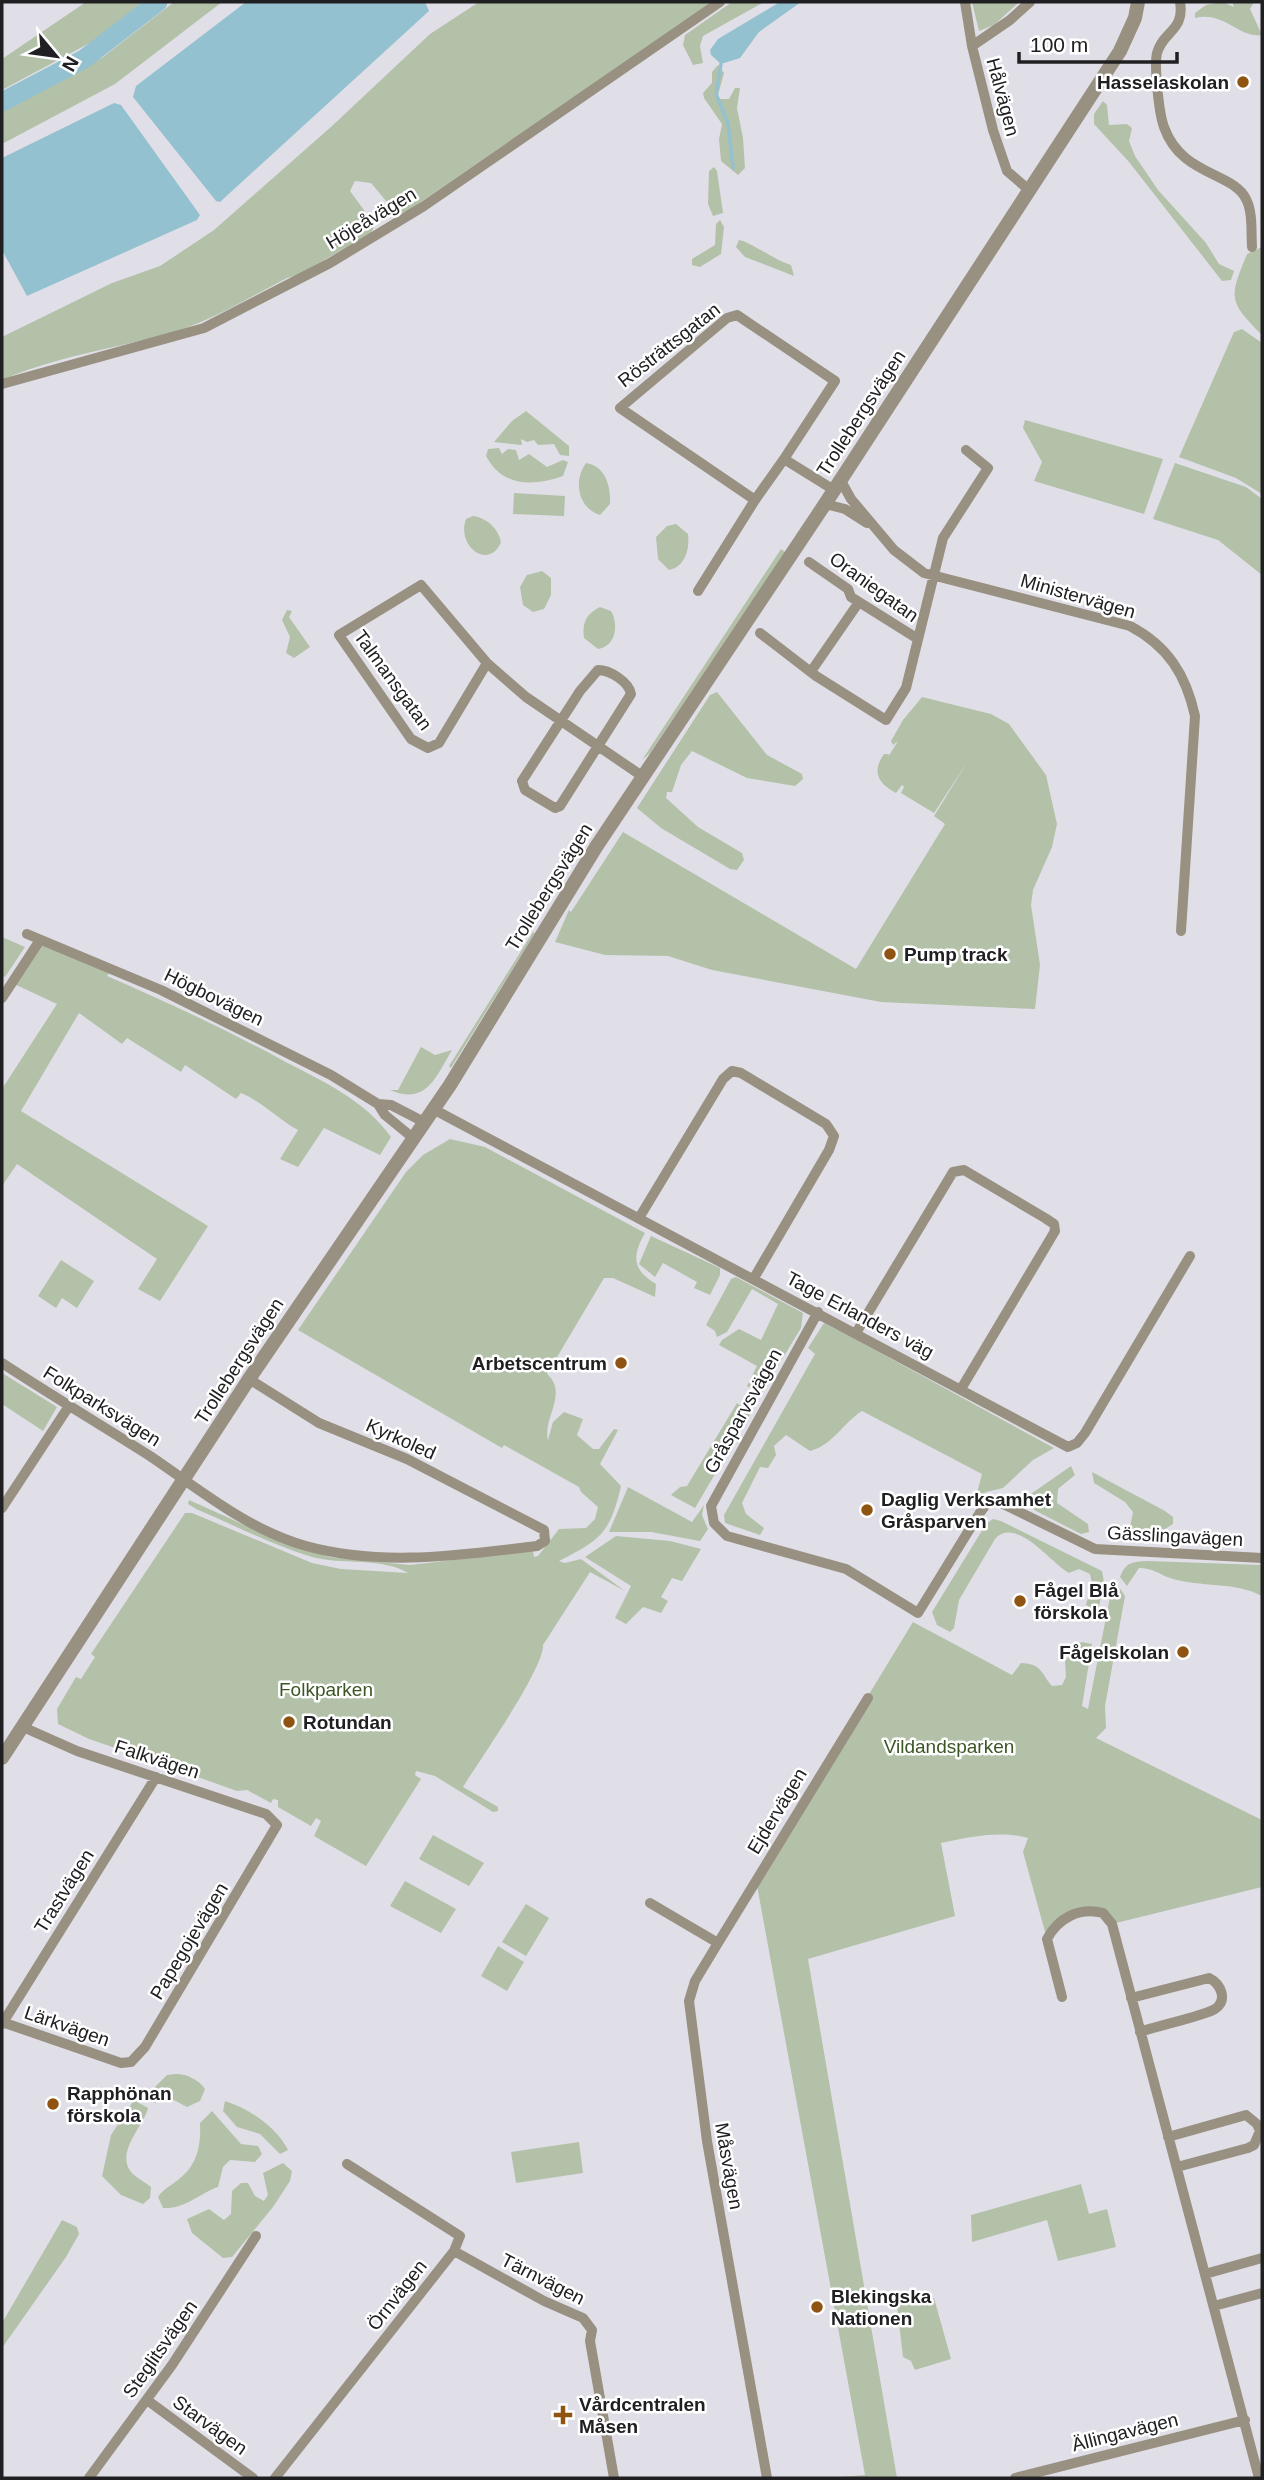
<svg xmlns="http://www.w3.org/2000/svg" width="1264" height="2480" font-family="Helvetica,sans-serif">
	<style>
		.green { fill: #b3c1a9 }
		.water { fill: #94c1cf }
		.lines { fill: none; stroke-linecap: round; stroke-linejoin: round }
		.stream { stroke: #94c1cf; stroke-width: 3.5 }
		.river { stroke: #94c1cf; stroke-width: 19 }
		.minor { stroke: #989081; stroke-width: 10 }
		.tertiary { stroke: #989081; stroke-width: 14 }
		.poi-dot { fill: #8f5412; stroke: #fff; stroke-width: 2.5 }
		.labels { text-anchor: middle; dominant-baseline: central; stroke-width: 5; stroke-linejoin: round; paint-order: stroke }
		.poi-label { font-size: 19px; font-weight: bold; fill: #202023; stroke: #fff; text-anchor: start }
		.street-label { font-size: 19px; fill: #202023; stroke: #fff }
		.park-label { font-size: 19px; fill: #3b5625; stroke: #fff }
	</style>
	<rect width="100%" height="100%" fill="#e0dfe8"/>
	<!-- green -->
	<path class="green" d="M86,2h56l-43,36 -97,52v-31z
		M174,2h48l-107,82 -113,60v-32l101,-55z
		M479,2h234l-307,210 -9,2 -26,-31 -16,-2 -5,10 25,34 -4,8 -73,42 -11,3c-39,20 -77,44 -120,56 -55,15 -113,23 -165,46v-43l110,-54 48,-17 54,-36 118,-104 98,-92z
		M732,2h32l-61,34 -3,10 3,17 -10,2 -10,-20 2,-10z
		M972,2h47l-25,23 -15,6z
		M1223,2l11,5 -2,-5h22l-4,7 12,26c-23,4 -37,-24 -67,-17v-5l11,-8z
		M718,65l6,8 -6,22 2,4h9l6,-11h5l-3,20 6,30 2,30 -7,7 -17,-14 -2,-22 3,-15 -18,-26 -1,-5 9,-10v-11z
		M1103,101l4,4 2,20 18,-1 5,4 -3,13 6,15 23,34 48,53 13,21 15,7 -3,9 -9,1 -93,-119 -35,-38v-10z
		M714,167l3,4 6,42 -10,3 -5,-12 1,-33z
		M720,220l4,7 -3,27 -21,13 -8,-2v-6l23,-14 1,-21z
		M739,240c10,1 35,20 52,25l3,11 -49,-19 -9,-10z
		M1262,247v88c-34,-34 -33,-37 -15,-81z
		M1242,329l20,14v151l-26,-16 -57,-21 55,-125z
		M526,411l43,35v10l-9,-1 -6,-11 -16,1 -4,-5 -7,2 -6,-3 1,6 -28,-3 18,-21z
		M1025,420l138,39 -19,55 -110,-33 8,-19 -19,-34z
		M499,448l3,6 6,-5 8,1 3,10 10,-6 18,13 16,-7 5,2 -5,14c-29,10 -60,12 -77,-20l2,-7z
		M586,463c20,3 25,24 24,41l-10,11c-22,-7 -27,-34 -14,-52z
		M1175,463l71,24 16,12v76l-44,-35 -65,-21z
		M514,493l51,3 -1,20 -51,-2z
		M473,516c14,2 25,12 28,26 -12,29 -45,4 -35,-23z
		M676,524l12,10c2,15 -3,33 -19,36l-11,-11 -2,-22 11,-11z
		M781,549l4,3 -135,201 -8,7z
		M542,571l9,7v17l-7,14 -11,3 -10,-7 -3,-18 7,-12z
		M600,607l11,4c8,13 5,36 -13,38l-14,-11c-2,-15 2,-24 16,-31z
		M287,610l5,1 -3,6 21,30 -16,11 -8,-5 4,-16 -8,-17z
		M717,692l50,63 35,19 1,5 -8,7 -48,-8 -55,-27 -11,14 -9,27h-5l-1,6 32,29 44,26 2,7 -7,10 -7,-1 -69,-41 -24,-20 73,-113z
		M922,697l69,17 18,10 37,51 11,49 -5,23 -19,43 -2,15 9,60 -5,44 -154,-7 -169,-32 -44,-14 -63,-1 -50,-13 14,-32 2,2 52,-80 233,137 89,-145 -11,-8 34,-55 -34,52 -33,-20 3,-6 -2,-2 -6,8c-19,-10 -24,-22 -12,-39h5l-1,3 10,-16 -5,4 -2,-4 12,-21z
		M533,932l2,1 -84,135 -2,-2z
		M2,937l23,10 -20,30 -3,-1z
		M40,940l73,28 -6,8c60,26 118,53 175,84 40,21 83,40 109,77l-11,18 -56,-27 -26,39 -18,-8 18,-29c-20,-11 -37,-29 -57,-37l-5,6 -51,-34 -4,7 -54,-34 -5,6 -43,-31 -58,98 187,115 -48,75 -22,-12 19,-30 -140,-95 -15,22v-97l55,-85 -45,-21z
		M421,1047l14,8 17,-5c-16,27 -26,56 -62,40h8z
		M450,1139l35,8 160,86c-13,23 -13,37 11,51l-1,13 -42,-19h-9l-57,96c22,19 -5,45 1,66l5,-18 11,-10 19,7 -6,16 16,14h6l15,-20 4,1 -18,34 21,22c-11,48 -21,54 -62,75l6,2 16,-4 44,32 -35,-19 -47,73c1,24 -64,116 -80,142l35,20v4l-5,1 -58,-36 -19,-5 -1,4 6,4 -55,87 -52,-30 7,-15 -5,-3 -5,8 -33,-19v-7l-5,-1 -2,4 -24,-13 -10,1 -70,-25 -3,-4 -5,1 -70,-24 -31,-15 -1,-15 19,-32 5,2 14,-22 -4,-3 94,-141h7l120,50 29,6 67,4c-26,-16 -67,-8 -96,-16 -40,-12 -78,-32 -116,-48l-8,-5 1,-4 98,44 43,13 80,8 123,-14 1,6 4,-1 21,-27 27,-1 9,-9 3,-12 -17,-15 -2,-5 -75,-42 -2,3 -204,-118 108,-158 17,-17z
		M651,1236l69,32v7l-10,20 -16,-7 3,-6 -34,-19 -8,14 -16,-13z
		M61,1260l33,21 -17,27 -15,-10 -6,10 -18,-12z
		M736,1277l67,36 -2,15 -40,66 -14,-8 10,-20 -38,-21 3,-5 17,-11 22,11 17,-36 -26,-15 -25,43 -10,5 -2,-6 -9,-6 25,-46z
		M824,1323l29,15 201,110 -21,12 -30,28 -17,4 -12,12 8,-30 -120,-63c-19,12 -30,35 -52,40l-24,-16 -12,11 2,9 -8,13 -8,-1 -18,36 4,11 18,14 -4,7 -35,-12 -1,-8 91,-161 -7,-6z
		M2,1373l55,34 -14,24 -41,-27z
		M737,1403l14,10 -56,95 -24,-13 9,-8 7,-1z
		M1071,1466l4,9 -17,14 -1,14 31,21 1,8 -8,2 -45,-23 -8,-7v-8z
		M1092,1472l73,39 8,6v7l-13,8 -24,5 -7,-5 4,-20 -8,-10 -31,-19z
		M628,1487l64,35 12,-17 -2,10 6,14 -8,12 -49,-9h-42z
		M993,1519l8,2 101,50 2,11 -6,30 -12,-7 6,-21 -2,-10 -11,-5 -10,4c-17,-9 -53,-58 -74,-34l-36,61 -5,28 -4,4 -13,-7 -5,-13 54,-88z
		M616,1536l54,5 31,8 -19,32 -10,-3 -11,19 7,4 -7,12 -18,-6 -17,17 -11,-6 16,-32 -46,-29z
		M1147,1561l115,4v31c-28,-15 -61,-8 -92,-18 -11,-4 -18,-10 -31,-10l-12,18 -7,-9c6,-15 12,-15 27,-16z
		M1117,1584l8,12 -20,110 1,22 -10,10 166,82v67l-150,37 -2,-5 -30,-6 -33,26 -24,-87 5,-14c-29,-8 -59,-1 -87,5l14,73 -147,43 89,519h-69l37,-3 -109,-595 157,-258 99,53 9,-12c22,1 20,11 31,23l10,-1 4,-8 -1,-16 16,-19 11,2 -10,62 6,3 24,-122z
		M433,1835l51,28 -15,23 -50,-27z
		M405,1881l51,28 -15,24 -51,-27z
		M526,1904l23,14 -23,38 -24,-14z
		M498,1946l26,16 -17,29 -26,-15z
		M176,2074c11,0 23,6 29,15l-5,12 -13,6 -15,-8 -19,4 -4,-10 18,-18z
		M134,2100l14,8c-4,18 -35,46 -15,66 5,5 12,8 18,13l-1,11 -7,6 -22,-9 -19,-19 9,-41z
		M225,2101c23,7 52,26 63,49l-8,4 -20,-20 -23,-7 -14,-16z
		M212,2111l29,33 17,2 4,8 -7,8 -25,-2 -7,7 -5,20c-20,7 -32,22 -55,21l-5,-11c5,-8 14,-12 21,-18 19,-15 22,-34 21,-56z
		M579,2142l4,31 -67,10 -5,-31z
		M283,2163l9,8 -2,10 -17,26 -41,50 -9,1 -31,-25 -5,-14 22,-10 15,11 7,-6 1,-23 9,-8h7l7,13 9,5 4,-6 -5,-22z
		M1081,2184l8,30 18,-5 9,38 -58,14 -11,-41 -75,22 -1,-27z
		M62,2220l15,7 2,7 -13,23 -64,91v-25z
		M934,2298l17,61 -36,11 -4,-9 -8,-4 -6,-51z"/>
	<!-- water -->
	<path class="water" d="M246,2h179l4,9 -209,191 -4,-1 -83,-104 3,-11z
		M780,2h21l-42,30 -19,26 -19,6 -10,-9 -1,-5 8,-11z
		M114,103l7,2 79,110 -3,5 -170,76 -25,-46v-92z"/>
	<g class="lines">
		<!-- stream -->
		<path class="stream" d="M721,64l-5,30 12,30 5,44"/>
		<!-- river -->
		<path class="river" d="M2,102l82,-43 74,-57"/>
		<!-- minor -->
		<path class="minor" d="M965,2l7,44 21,84 14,41 22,19
			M1180,2c5,29 -17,29 -23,51 -3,13 2,61 7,74 17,49 69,45 82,72 7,13 5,33 6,48
			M972,46l38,-26 20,-18
			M2,384l202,-56 126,-65 94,-57 296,-204
			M841,481l10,18 43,51 30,23 206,53c38,20 56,49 65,90l-14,215
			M755,500l29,-41
			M825,504l20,5 22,14
			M809,562l39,27 3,8 67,42
			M698,591l57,-91 -135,-92 107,-90 10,-3 98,66 -51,78 50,31
			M760,633l56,43 70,44 20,-32 37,-150 45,-70 -22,-18
			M487,663l-48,80 -11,5 -17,-9 -72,-104 82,-50 66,78 39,34 116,79
			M598,670c12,0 31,12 33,24l-71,112 -5,2 -30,-18 -3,-9 58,-90z
			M812,670l47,-68
			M27,934l134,56 170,85 47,29
			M2,998l38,-58
			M433,1109l635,338 9,-4 8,-10 105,-177
			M413,1138l-28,-23 -7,-11 13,1 33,17
			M639,1218l84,-139 9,-8 9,2 85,51 8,12 -5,14 -75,128
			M818,1312l-107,194 3,17 13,13 119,33 72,44 61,-99 8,-11 8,-3 100,49 167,9
			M856,1333l97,-161 11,-2 81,48 9,6 1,7 -94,158
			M2,1363c49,32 99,62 148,93 49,33 98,74 156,90 77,21 153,9 231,0l8,-5 -1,-11 -137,-71 -88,-36 -70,-44
			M2,1508l67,-102
			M650,1903l68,40
			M1062,1997l-15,-58c11,-21 32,-32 56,-26l9,11 147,554
			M1131,1998l78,-20c12,6 19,22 6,31 -11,7 -59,17 -75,23
			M2,2022l119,41 10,-1 14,-15 132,-222 -11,-11 -189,-63 -54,-24
			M2,2024l154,-247
			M1168,2137l78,-22 11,9 3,7 -6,14 -6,3 -71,19
			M454,2251l90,50 39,17 9,12 -2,11 24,137
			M1205,2274l57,-16
			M1214,2306l48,-13
			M147,2400l106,78
			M89,2478l83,-113 84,-129
			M275,2478l179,-227 6,-15 -113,-72
			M767,2478l-60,-337 -18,-140 6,-20 23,-38 150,-245
			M1015,2478l230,-58"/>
		<!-- tertiary -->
		<path class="tertiary" d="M2,1758l247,-379 201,-294 146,-238 229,-343 295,-453 15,-33 3,-16"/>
	</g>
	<!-- markers -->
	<g class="poi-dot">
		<circle cx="1243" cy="82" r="7"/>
		<circle cx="890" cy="954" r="7"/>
		<circle cx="621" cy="1363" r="7"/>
		<circle cx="867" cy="1510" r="7"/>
		<circle cx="1020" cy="1601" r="7"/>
		<circle cx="1183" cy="1652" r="7"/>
		<circle cx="289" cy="1722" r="7"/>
		<circle cx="53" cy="2104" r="7"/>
		<circle cx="817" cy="2307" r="7"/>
		<path d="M559.5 2404.5h7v7h7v7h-7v7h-7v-7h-7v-7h7z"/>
	</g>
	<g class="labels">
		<!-- poi labels -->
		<g class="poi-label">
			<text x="1229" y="82" text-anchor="end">Hasselaskolan</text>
			<text x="904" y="954">Pump track</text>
			<text x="607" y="1363" text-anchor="end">Arbetscentrum</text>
			<text x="881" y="1499">Daglig Verksamhet<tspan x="881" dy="22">Gråsparven</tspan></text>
			<text x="1034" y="1590">Fågel Blå<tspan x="1034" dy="22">förskola</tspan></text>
			<text x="1169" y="1652" text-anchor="end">Fågelskolan</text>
			<text x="303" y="1722">Rotundan</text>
			<text x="67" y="2093">Rapphönan<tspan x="67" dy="22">förskola</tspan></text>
			<text x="831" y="2296">Blekingska<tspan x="831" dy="22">Nationen</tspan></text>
			<text x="579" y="2404">Vårdcentralen<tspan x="579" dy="22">Måsen</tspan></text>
		</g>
		<!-- street labels -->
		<g class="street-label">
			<text transform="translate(1003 97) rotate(75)">Hålvägen</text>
			<text transform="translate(371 218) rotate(-31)">Höjeåvägen</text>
			<text transform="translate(669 345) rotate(-38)">Rösträttsgatan</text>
			<text transform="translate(861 413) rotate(-57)">Trollebergsvägen</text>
			<text transform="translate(874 587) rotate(36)">Oraniegatan</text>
			<text transform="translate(1078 596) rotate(16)">Ministervägen</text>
			<text transform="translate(393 680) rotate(54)">Talmansgatan</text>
			<text transform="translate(549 887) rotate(-58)">Trollebergsvägen</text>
			<text transform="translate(214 997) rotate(26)">Högbovägen</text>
			<text transform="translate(860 1315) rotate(28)">Tage Erlanders väg</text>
			<text transform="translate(239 1361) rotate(-57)">Trollebergsvägen</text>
			<text transform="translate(102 1406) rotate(32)">Folkparksvägen</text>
			<text transform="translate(743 1411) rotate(-61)">Gråsparvsvägen</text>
			<text transform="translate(401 1439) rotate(24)">Kyrkoled</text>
			<text transform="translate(1175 1536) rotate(3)">Gässlingavägen</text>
			<text transform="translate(157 1759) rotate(18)">Falkvägen</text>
			<text transform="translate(777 1811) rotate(-59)">Ejdervägen</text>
			<text transform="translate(64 1891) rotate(-58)">Trastvägen</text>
			<text transform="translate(189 1941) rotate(-59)">Papegojevägen</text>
			<text transform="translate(67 2026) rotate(19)">Lärkvägen</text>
			<text transform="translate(729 2166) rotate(80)">Måsvägen</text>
			<text transform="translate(543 2279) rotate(27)">Tärnvägen</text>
			<text transform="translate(397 2295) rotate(-52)">Örnvägen</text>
			<text transform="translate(160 2349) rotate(-55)">Steglitsvägen</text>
			<text transform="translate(210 2425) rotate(36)">Starvägen</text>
			<text transform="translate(1125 2432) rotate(-14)">Ällingavägen</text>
		</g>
		<!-- park labels -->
		<g class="park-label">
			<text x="326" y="1689">Folkparken</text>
			<text x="949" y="1746">Vildandsparken</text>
		</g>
	</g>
	<!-- border -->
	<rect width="1264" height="2480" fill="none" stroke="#202023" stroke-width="7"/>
	<!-- north arrow -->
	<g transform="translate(56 56) rotate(119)" stroke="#ffffff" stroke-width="5" paint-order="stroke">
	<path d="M0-5L12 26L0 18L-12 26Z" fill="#202023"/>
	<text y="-10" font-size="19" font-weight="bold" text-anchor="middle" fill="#202023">N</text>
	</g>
	<!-- scale -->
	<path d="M1019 52v10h158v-10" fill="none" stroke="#202023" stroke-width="3.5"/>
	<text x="1030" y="52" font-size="21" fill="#202023" stroke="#ffffff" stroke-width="5" paint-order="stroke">100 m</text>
</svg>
